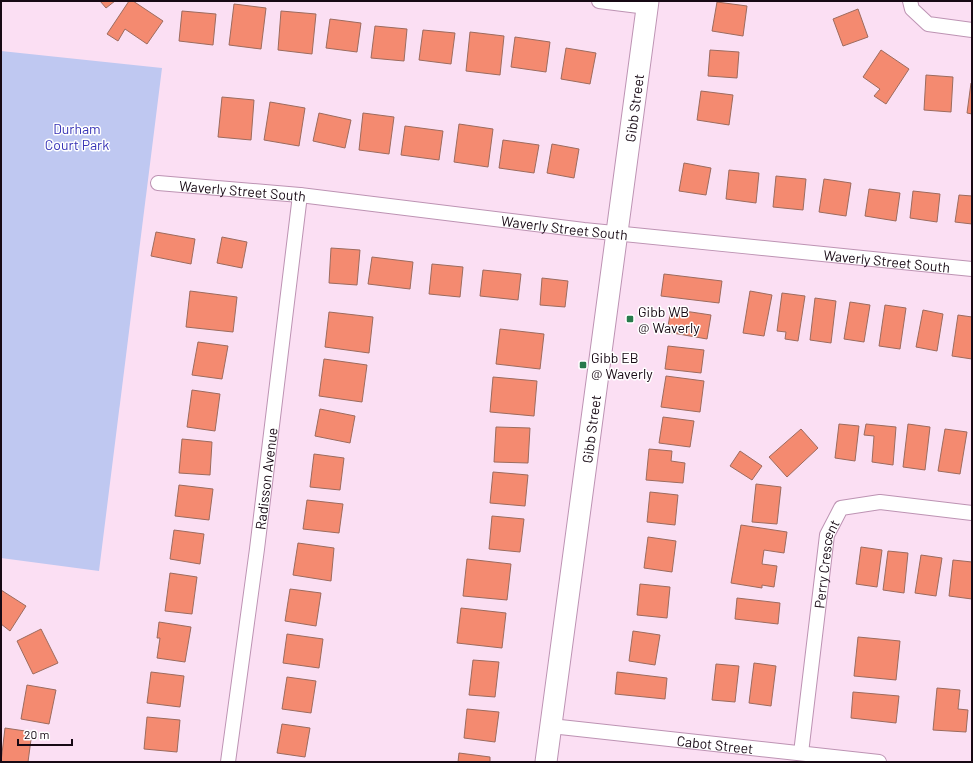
<svg xmlns="http://www.w3.org/2000/svg" width="973" height="763" font-family="Barlow,sans-serif">
	<style>
		.green { fill: #bfc8f1 }
		.building { fill: #f48a70; stroke: #9c6b5e }
		.lines { fill: none; stroke-linecap: round; stroke-linejoin: round }
		.street-casing { stroke: #bd93b3; stroke-width: 16 }
		.secondary-casing { stroke: #bd93b3; stroke-width: 23 }
		.street { stroke: #fff; stroke-width: 14 }
		.secondary { stroke: #fff; stroke-width: 21 }
		.poi-dot { fill: #287b4c; stroke: #fff; stroke-width: 1.5 }
		.labels { text-anchor: middle; dominant-baseline: central; stroke-width: 3; stroke-linejoin: round; paint-order: stroke }
		.street-label { font-size: 14px; fill: #170914; stroke: #fff }
		.park-label { font-size: 14px; fill: #3733b6; stroke: #fff }
		.poi-label { font-size: 14px; fill: #170914; stroke: #fff; text-anchor: start }
	</style>
	<rect width="100%" height="100%" fill="#fbdff3"/>
	<!-- green -->
	<path class="green" d="M1,51l161,17 -63,503 -98,-13z"/>
	<!-- building -->
	<path class="building" d="M100,1h15l-9,7z
		M129,1h4l30,20 -16,23 -22,-15 -7,12 -11,-7z
		M717,2l30,4 -4,30 -31,-5z
		M234,4l32,4 -5,41 -32,-4z
		M858,9l10,28 -25,9 -10,-27z
		M182,11l34,3 -3,31 -34,-4z
		M281,11l35,3 -4,40 -34,-4z
		M330,19l31,4 -4,29 -31,-4z
		M375,26l32,3 -3,32 -33,-3z
		M423,30l32,3 -4,31 -32,-4z
		M470,32l34,4 -4,39 -34,-4z
		M515,37l35,5 -4,30 -35,-5z
		M566,48l30,5 -6,31 -29,-5z
		M710,50l29,2 -2,26 -29,-2z
		M881,50l28,19 -23,35 -12,-8 6,-7 -17,-12z
		M926,75l27,2 -2,35 -27,-2z
		M971,83h1v31l-5,-1z
		M701,91l32,4 -4,30 -32,-5z
		M222,97l32,3 -3,40 -33,-3z
		M270,102l35,6 -6,38 -35,-6z
		M319,113l32,7 -6,28 -32,-7z
		M363,113l31,4 -5,37 -30,-4z
		M459,124l34,5 -5,38 -34,-5z
		M405,126l38,5 -4,29 -38,-5z
		M503,140l36,5 -5,28 -35,-5z
		M552,144l27,5 -5,29 -27,-5z
		M684,163l27,5 -5,27 -27,-4z
		M729,170l30,3 -3,30 -30,-4z
		M776,176l30,3 -3,31 -30,-3z
		M824,179l27,4 -5,33 -27,-4z
		M869,189l31,4 -4,28 -31,-5z
		M913,191l27,3 -3,28 -27,-4z
		M959,195l13,1v28l-17,-2z
		M156,232l39,7 -4,25 -40,-8z
		M222,237l25,5 -5,26 -25,-5z
		M331,248l29,2 -3,35 -28,-2z
		M372,257l41,5 -3,27 -42,-5z
		M432,264l31,3 -3,30 -31,-3z
		M483,270l38,4 -3,26 -38,-4z
		M664,274l58,7 -3,22 -58,-7z
		M542,278l26,3 -3,26 -25,-2z
		M190,291l47,6 -4,35 -47,-5z
		M750,291l22,4 -8,41 -21,-3z
		M782,293l23,3 -7,45 -13,-2 1,-7 -9,-1z
		M815,298l21,3 -5,42 -21,-3z
		M850,302l20,3 -6,37 -20,-3z
		M885,305l21,3 -6,41 -21,-3z
		M671,309l40,6 -4,24 -40,-7z
		M923,310l20,4 -6,37 -21,-4z
		M329,312l44,5 -4,36 -44,-6z
		M958,315l14,2v42l-20,-3z
		M500,329l44,5 -4,35 -44,-5z
		M198,342l30,4 -6,33 -30,-4z
		M668,346l36,4 -3,23 -36,-4z
		M324,359l43,6 -5,37 -43,-6z
		M666,376l38,5 -4,31 -39,-5z
		M493,377l44,4 -3,35 -44,-4z
		M192,390l28,4 -5,37 -28,-4z
		M320,409l35,7 -5,27 -35,-7z
		M663,417l31,4 -4,26 -31,-4z
		M839,424l20,2 -4,35 -20,-3z
		M866,424l30,3 -3,38 -21,-3 2,-26 -10,-1z
		M908,424l22,3 -5,43 -22,-3z
		M496,427l34,1 -2,35 -34,-1z
		M801,429l17,19 -31,29 -18,-20z
		M945,429l22,3 -7,42 -22,-3z
		M182,439l30,3 -2,33 -31,-2z
		M649,449l23,2 -1,10 14,2 -2,20 -37,-3z
		M740,451l22,15 -10,14 -22,-14z
		M314,454l30,4 -4,32 -30,-3z
		M493,472l35,3 -3,31 -35,-3z
		M756,484l25,3 -4,37 -25,-2z
		M179,485l34,4 -4,31 -34,-4z
		M650,492l28,3 -3,30 -28,-3z
		M307,500l36,4 -4,29 -36,-4z
		M492,516l32,3 -4,33 -31,-3z
		M741,525l46,7 -3,21 -20,-3 -2,14 15,2 -3,21 -12,-2v3l-31,-5z
		M174,530l30,4 -4,30 -30,-5z
		M648,537l28,4 -4,31 -28,-4z
		M298,543l36,5 -3,33 -38,-6z
		M861,547l21,3 -5,37 -21,-3z
		M888,551l20,2 -4,40 -21,-3z
		M921,555l21,3 -6,38 -21,-3z
		M467,559l44,5 -4,36 -44,-4z
		M953,560l19,2v37l-23,-3z
		M170,573l27,4 -5,37 -27,-3z
		M640,584l30,3 -3,31 -30,-3z
		M290,589l31,4 -5,33 -31,-5z
		M1,590l25,16 -16,25 -9,-7z
		M737,598l43,5 -2,21 -43,-5z
		M461,608l45,5 -4,35 -45,-5z
		M159,622l32,5 -6,35 -28,-4 3,-20h-3z
		M41,629l17,34 -25,11 -16,-33z
		M633,631l27,4 -5,30 -26,-4z
		M287,634l36,5 -4,29 -36,-5z
		M858,637l42,4 -4,39 -42,-4z
		M473,660l26,2 -4,35 -26,-2z
		M754,663l22,3 -5,40 -22,-3z
		M716,664l23,2 -4,36 -23,-2z
		M151,672l33,4 -4,31 -33,-4z
		M617,672l50,6 -2,21 -50,-5z
		M287,677l29,4 -5,32 -29,-4z
		M27,685l29,5 -7,34 -28,-5z
		M937,688l23,2 -2,19 10,1 -2,22 -33,-2z
		M853,692l46,4 -3,27 -45,-5z
		M467,709l32,3 -4,30 -31,-4z
		M147,717l33,3 -3,32 -33,-3z
		M282,724l28,4 -5,29 -28,-4z
		M5,728l27,4 -4,30h-27z
		M459,753l31,4v5h-32z"/>
	<g class="lines">
		<!-- street casing -->
		<g class="street-casing">
			<g id="street">
				<path d="M599,1l48,6"/>
				<path d="M910,1l2,8 16,15 44,6"/>
				<path id="s1" d="M158,183l142,12 284,35 388,39"/>
				<path id="s2" d="M551,726l328,36"/>
				<path id="s3" d="M801,753l26,-218 14,-27 39,-6 92,11"/>
				<path id="s4" d="M228,762l29,-213 43,-354"/>
			</g>
		</g>
		<!-- secondary casing -->
		<g class="secondary-casing">
			<g id="secondary">
				<path id="s5" d="M546,762l102,-761"/>
			</g>
		</g>
		<!-- street -->
		<use href="#street" class="street"/>
		<!-- secondary -->
		<use href="#secondary" class="secondary"/>
	</g>
	<!-- markers -->
	<g class="poi-dot">
		<rect x="626" y="315" width="8" height="8" rx="2"/>
		<rect x="579" y="361" width="8" height="8" rx="2"/>
	</g>
	<g class="labels">
		<!-- street labels -->
		<g class="street-label">
			<text stroke="none"><textPath href="#s5" startOffset="660">Gibb Street</textPath></text>
			<text stroke="none"><textPath href="#s1" startOffset="85">Waverly Street South</textPath></text>
			<text stroke="none"><textPath href="#s1" startOffset="409">Waverly Street South</textPath></text>
			<text stroke="none"><textPath href="#s1" startOffset="733">Waverly Street South</textPath></text>
			<text stroke="none"><textPath href="#s5" startOffset="336">Gibb Street</textPath></text>
			<text stroke="none"><textPath href="#s4" startOffset="286">Radisson Avenue</textPath></text>
			<text stroke="none"><textPath href="#s3" startOffset="191">Perry Crescent</textPath></text>
			<text stroke="none"><textPath href="#s2" startOffset="165">Cabot Street</textPath></text>
		</g>
		<!-- park labels -->
		<g class="park-label">
			<text x="77" y="128">Durham<tspan x="77" dy="16">Court Park</tspan></text>
		</g>
		<!-- poi labels -->
		<g class="poi-label">
			<text x="638" y="311">Gibb WB<tspan x="638" dy="16">@ Waverly</tspan></text>
			<text x="591" y="357">Gibb EB<tspan x="591" dy="16">@ Waverly</tspan></text>
		</g>
	</g>
	<!-- border -->
	<rect width="973" height="763" fill="none" stroke="#170914" stroke-width="4"/>
	<!-- scale -->
	<path d="M18 739v6h54v-6" fill="none" stroke="#170914" stroke-width="2"/>
	<text x="24" y="739" font-size="12" fill="#170914" stroke="#ffffff" stroke-width="3" paint-order="stroke">20 m</text>
</svg>
